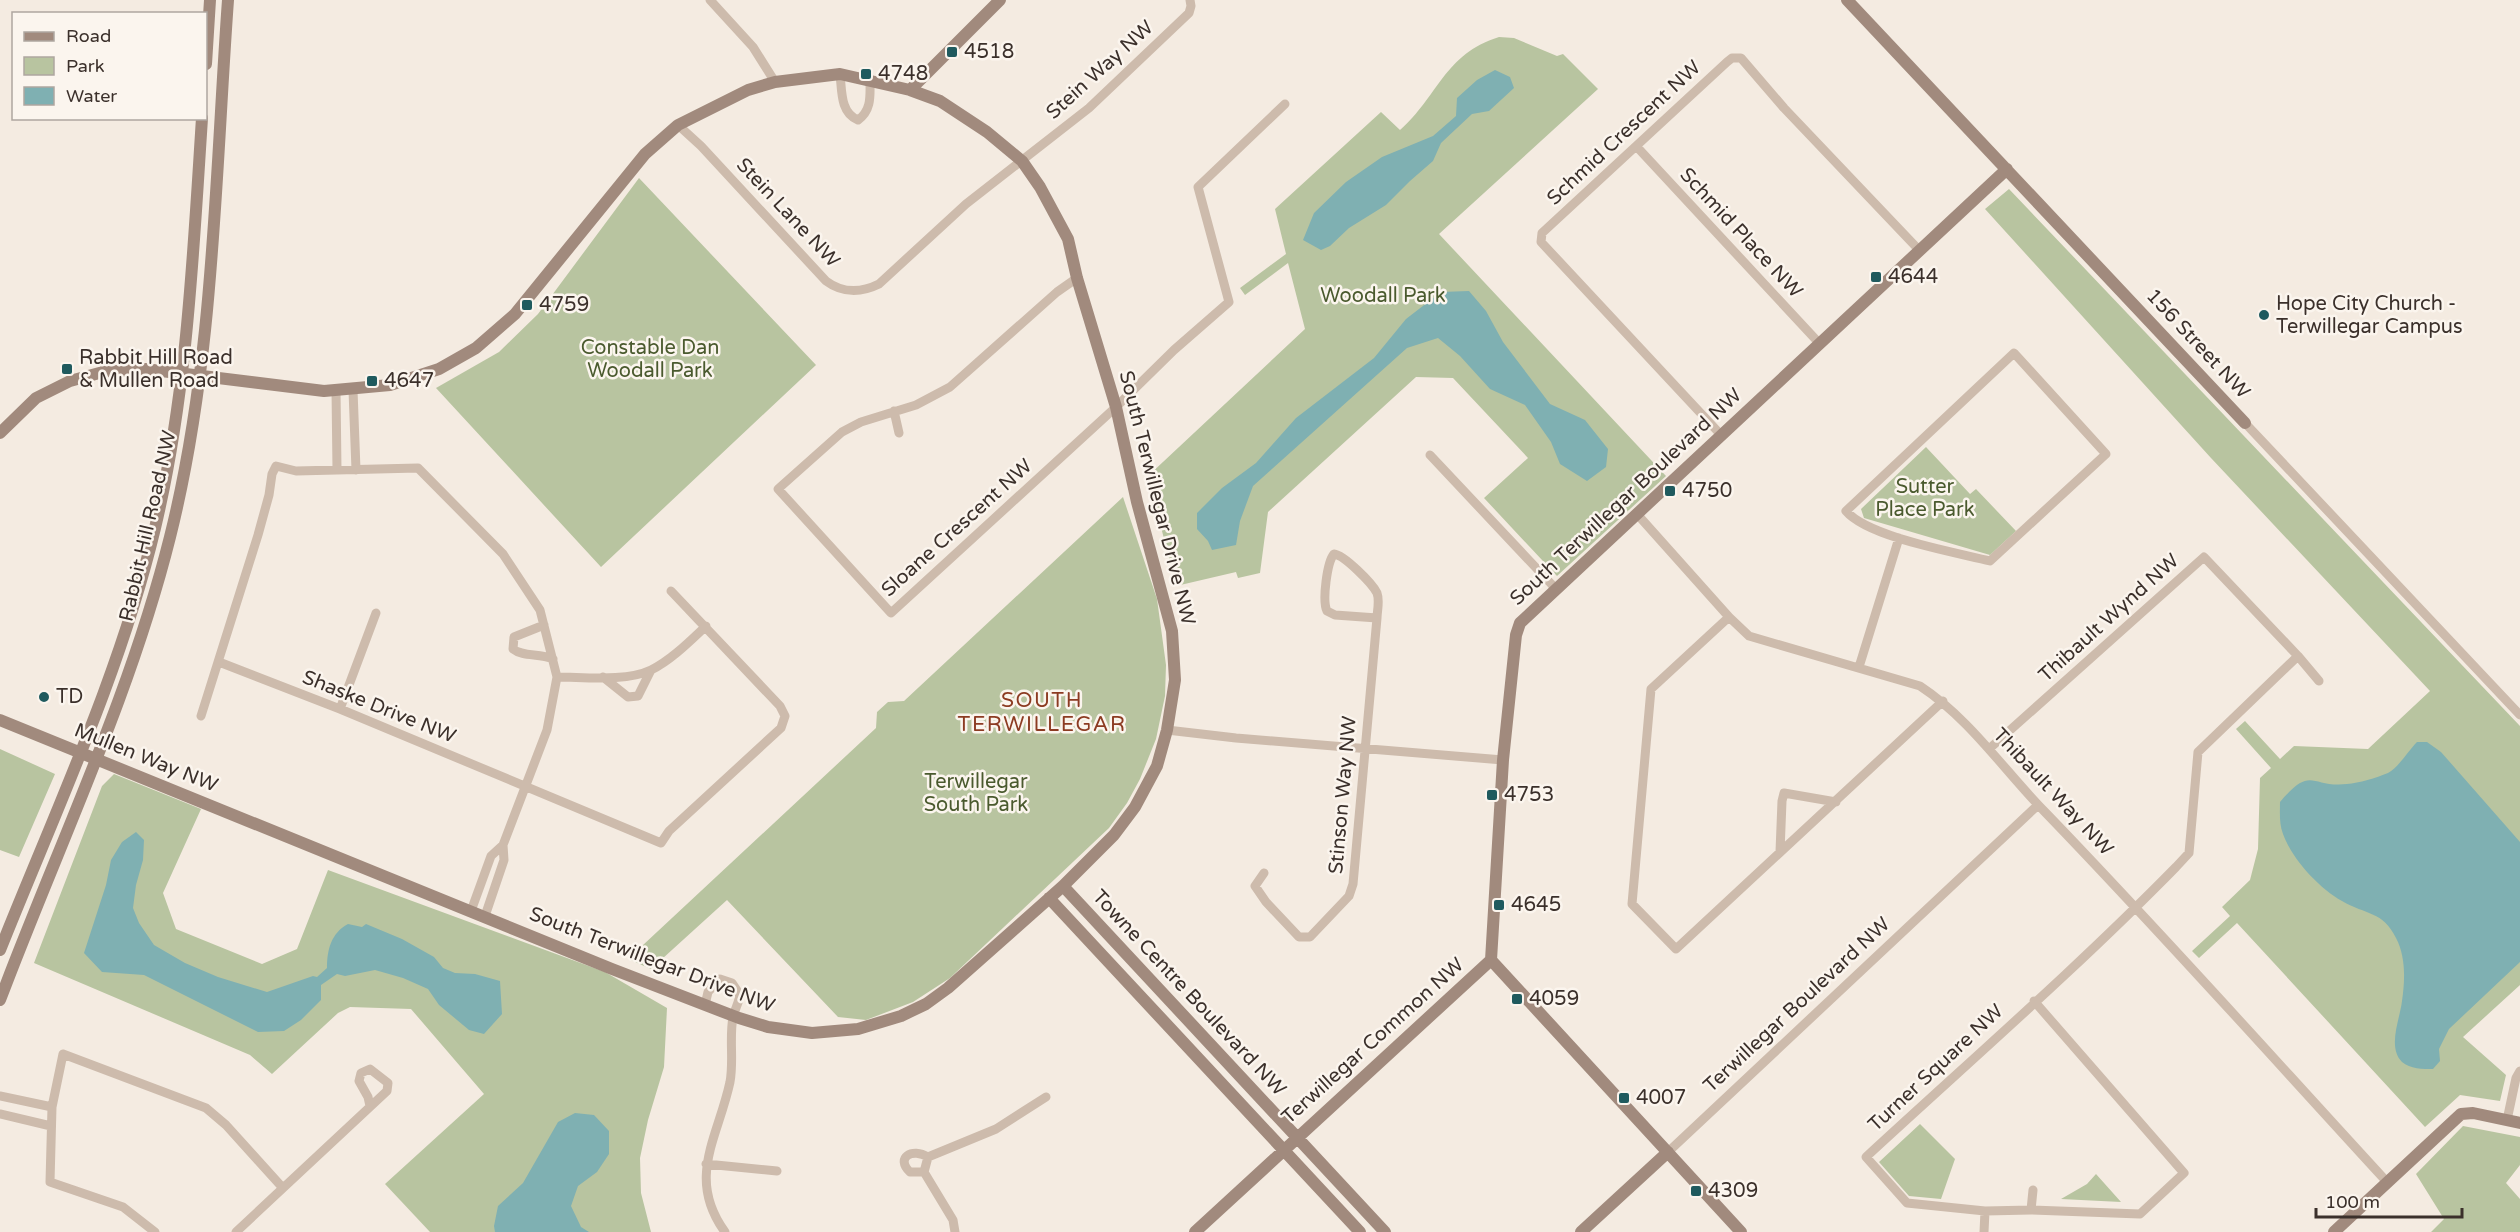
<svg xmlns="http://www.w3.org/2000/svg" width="2520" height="1232" font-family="'Varela Round',sans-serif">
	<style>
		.green { fill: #b8c4a0 }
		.water { fill: #7fb0b2 }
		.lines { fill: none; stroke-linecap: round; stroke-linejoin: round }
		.street { stroke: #cdbbac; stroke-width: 9 }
		.secondary { stroke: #a18a7d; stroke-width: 12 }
		.poi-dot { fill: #1f5a5e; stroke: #fbf5ee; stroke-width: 2 }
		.labels { text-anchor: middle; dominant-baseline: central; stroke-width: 5; stroke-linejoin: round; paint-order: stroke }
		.poi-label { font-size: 20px; fill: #3b302b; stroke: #fbf5ee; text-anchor: start }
		.street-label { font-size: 20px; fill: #3b302b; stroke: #fbf5ee }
		.park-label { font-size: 20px; fill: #4a5a2e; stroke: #fbf5ee }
		.neighbourhood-label { font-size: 21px; letter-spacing: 1.5px; fill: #8c3b22; stroke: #fbf5ee }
	</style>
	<rect width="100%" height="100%" fill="#f4ebe1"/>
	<!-- green -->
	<path class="green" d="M1499,37l15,1 43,18 6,-2 35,35 -159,145 227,242 -109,100 -73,-78 44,-40 -75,-80 -37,-1 -148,135 -8,61 -22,5 -2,-6 -60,14 -28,-110 157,-147 -17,-66 -43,32 -5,-7 46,-34 -11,-45 106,-97 19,18c38,-33 44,-76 99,-93z
		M639,178l177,187 -215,202 -165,-179 63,-36 39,-38z
		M2009,189l511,537v259l-57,52 43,38 -6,26 -40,-6 -35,32 -188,-204 -38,35 -7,-7 38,-35 -8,-9 28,-27 8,-31 2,-71 11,-10 -35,-39 9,-8 35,38 14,-13 74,3 62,-58 -219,-233 -226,-249z
		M1926,447l44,47 6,-5 40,42 -26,24 -126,-37 -3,-9z
		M1123,497l34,102 9,66 -1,31 -9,43 -16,40 -13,24 -18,25 -159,150 -37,24 -47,18 -28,-3 -111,-117 -76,69 -23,-10 248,-231 1,-16 11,-10 16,-1z
		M0,749l55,25 -36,83 -19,-7z
		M114,774l87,35 -38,84 13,36 86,35 35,-15 31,-79 277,102 62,36 -3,59 -16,53 -8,38 1,35 10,39h-221l-45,-48 99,-90 -73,-85 -61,-2 -12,6 -66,61 -22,-19 -216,-92 68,-177z
		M1920,1124l35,35 -14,40 -32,-3 -30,-34z
		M2463,1126l57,11v28l-14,18 14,16v33h-89l13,-13 -28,-45z
		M2096,1174l25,28 -60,-3 26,-15z"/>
	<!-- water -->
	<path class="water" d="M1495,70l15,7 4,11 -25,23 -17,3 -31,29 -8,18 -23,20 -24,24 -37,23 -19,18 -9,4 -18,-10 11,-27 32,-31 36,-25 51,-21 23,-20 1,-18 20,-18z
		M1469,291l17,20 17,31 47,62 35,16 23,29 -2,18 -19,14 -27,-17 -9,-22 -26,-37 -35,-16 -30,-33 -22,-18 -31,10 -154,138 -13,35 -4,24 -24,5 -4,-9 -11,-12v-16l25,-25 34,-25 40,-45 78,-60 32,-39 35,-27z
		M2417,742h10l14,10 79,90v120l-71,67 -10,20 1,12 -7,8c-10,0 -23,0 -31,-7 -15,-15 -2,-43 0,-61 3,-21 4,-44 -6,-63 -13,-27 -30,-23 -54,-37 -23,-13 -50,-42 -59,-67 -4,-10 -3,-22 -3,-32 32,-38 30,-14 67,-18 12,-1 29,-6 41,-11 10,-5 20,-22 29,-31z
		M136,832l8,8 -1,20 -7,25 -3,23 6,15 15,22 31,18 33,14 49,15 46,-16 4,1 10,-9c0,-18 4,-35 21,-44l14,3 4,-3 36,15 32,18 9,11 12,5 20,1 25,7 2,33 -18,20 -15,-4 -30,-25 -11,-16 -25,-11 -28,-8 -30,6 -8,-2 -16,11v15l-20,20 -17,11 -26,1 -114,-57 -42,-3 -18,-19 22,-68 5,-25 11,-18z
		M575,1113l19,2 15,16v23l-12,18 -19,14 -7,20 10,21 8,5h-94l-1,-6 4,-20 25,-23 35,-61z"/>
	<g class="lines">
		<!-- street -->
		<path class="street" d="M710,0l43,47 22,35
			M840,74c2,16 0,39 18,46 14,-10 12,-25 12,-39
			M678,125l23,21 125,135c16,12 35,12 53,3l87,-80 123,-96 100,-95 2,-7 -1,-6
			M1637,147l182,196
			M1077,278l-20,14 -107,95 -34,18 -55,17 -19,10 -64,57 113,124 225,-206 58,-57 55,-48 -31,-115 87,-83
			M2014,353l92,101 -116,107c-36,-9 -122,-24 -144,-50z
			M336,390l1,80
			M353,390l3,80
			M894,411l5,22
			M2245,423l275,292
			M1722,436l-181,-194 1,-9 185,-171 5,-4h9l43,50 136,143
			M1430,455l126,134
			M1637,514l92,103 20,19 171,50c50,33 83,83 124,125 117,121 229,247 343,371
			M1729,617l-78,72 -19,215 44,45 267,-248
			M544,625l-30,12 -1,12c10,8 26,4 40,10
			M2298,656l21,25
			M219,662l121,47 321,134 8,-12 112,-103 4,-12 -5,-10 -109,-115
			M1859,667l40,-129
			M557,677c27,0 69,5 94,-7 20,-10 38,-28 55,-44
			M603,677l25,20 10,-1 13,-26
			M340,709l36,-96
			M201,716l57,-181 11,-40 3,-21 4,-8 20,5 122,-3 85,86 37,56 17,67 -10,53 -44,115 1,15 -19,56
			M1167,730l69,8 267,22
			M1989,749l215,-192 94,99 -100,96 -9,101 -13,14c-99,101 -206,194 -310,290l41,46 78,8 46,-1 109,4 44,-41 -150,-172
			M1780,852l2,-51 2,-8 52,9
			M1264,873l-9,13 11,16 33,35h11l39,-41 4,-12 24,-266c0,-7 3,-17 0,-25 -5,-10 -33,-38 -43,-39 -7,8 -12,47 -7,57l8,4 42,3
			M471,911l20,-55 12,-11
			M705,1005l3,-13 12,-13 12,4 8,12c-1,7 -5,14 -7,22 -4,21 1,44 -3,65 -12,56 -44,96 -5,150
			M0,1096l52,11
			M0,1114l51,12
			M2507,1120l9,-42 4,-7
			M1668,1152l370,-347
			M706,1164l71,7
			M924,1172h-14c-15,-14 2,-25 18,-15
			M2031,1210l2,-20
			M155,1232l-32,-25 -73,-25 2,-75 11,-53 143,54 20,17 56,62
			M236,1232l151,-141 1,-8 -18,-14 -9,4 -2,8 9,16 2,9
			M955,1232l-2,-12 -29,-48 4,-15 68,-28 50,-32
			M1984,1232l1,-21"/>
		<!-- secondary -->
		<path class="secondary" d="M1847,0l398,423
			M206,64l4,-64
			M910,90l90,-90
			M0,433l36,-35 34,-17 33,-9 42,-3 179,22 66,-6 49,-16 37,-21 39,-34 130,-160 33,-29 70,-35 27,-8 65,-8 70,16 30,11 47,31 35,29 18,26 28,52 9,39 39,129 21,95 35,129 3,49 -8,50 -10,36 -22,41 -21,28 -51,51 -115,102 -22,16 -25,12 -43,13 -46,4 -44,-6 -29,-9 -127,-49 -612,-249
			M1063,886l322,346
			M1049,898l311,334
			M0,950c55,-138 120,-276 155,-422 32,-134 38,-272 47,-410
			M1491,960l12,-200 13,-125 4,-12 487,-454
			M1491,960l250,272
			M0,1000c58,-154 130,-303 170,-463 44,-175 45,-358 58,-537
			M1195,1232l296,-272
			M1581,1232l87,-80
			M2334,1232l127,-118 12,-1 47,10"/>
	</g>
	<!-- markers -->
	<g class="poi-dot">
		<rect x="946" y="46" width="12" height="12" rx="3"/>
		<rect x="860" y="68" width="12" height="12" rx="3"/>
		<rect x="1870" y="271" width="12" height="12" rx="3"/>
		<rect x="521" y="299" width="12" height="12" rx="3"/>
		<circle cx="2264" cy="315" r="6"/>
		<rect x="61" y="363" width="12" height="12" rx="3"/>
		<rect x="366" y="375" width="12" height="12" rx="3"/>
		<rect x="1664" y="485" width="12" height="12" rx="3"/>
		<circle cx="44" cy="697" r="6"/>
		<rect x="1486" y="789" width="12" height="12" rx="3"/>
		<rect x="1493" y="899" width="12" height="12" rx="3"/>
		<rect x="1511" y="993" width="12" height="12" rx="3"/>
		<rect x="1618" y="1092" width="12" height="12" rx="3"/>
		<rect x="1690" y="1185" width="12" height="12" rx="3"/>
	</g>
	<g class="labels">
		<!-- poi labels -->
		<g class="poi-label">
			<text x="964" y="52">4518</text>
			<text x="878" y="74">4748</text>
			<text x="1888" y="277">4644</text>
			<text x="2276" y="304">Hope City Church -<tspan x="2276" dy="23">Terwillegar Campus</tspan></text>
			<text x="539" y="305">4759</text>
			<text x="79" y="358">Rabbit Hill Road<tspan x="79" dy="23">&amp; Mullen Road</tspan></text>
			<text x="384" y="381">4647</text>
			<text x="1682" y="491">4750</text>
			<text x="56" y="697">TD</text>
			<text x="1504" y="795">4753</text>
			<text x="1511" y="905">4645</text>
			<text x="1529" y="999">4059</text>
			<text x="1636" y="1098">4007</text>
			<text x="1708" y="1191">4309</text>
		</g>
		<!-- street labels -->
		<g class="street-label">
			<text transform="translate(1100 70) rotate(-42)">Stein Way NW</text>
			<text transform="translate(1624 133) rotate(-43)">Schmid Crescent NW</text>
			<text transform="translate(788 213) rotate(47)">Stein Lane NW</text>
			<text transform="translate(1741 233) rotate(47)">Schmid Place NW</text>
			<text transform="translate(2198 344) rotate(47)">156 Street NW</text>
			<text transform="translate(1626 497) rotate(-43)">South Terwillegar Boulevard NW</text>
			<text transform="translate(1157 498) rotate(76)">South Terwillegar Drive NW</text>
			<text transform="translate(148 526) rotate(-77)">Rabbit Hill Road NW</text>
			<text transform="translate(957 528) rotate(-42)">Sloane Crescent NW</text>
			<text transform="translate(2109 618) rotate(-42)">Thibault Wynd NW</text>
			<text transform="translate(379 707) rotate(22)">Shaske Drive NW</text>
			<text transform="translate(146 758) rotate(22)">Mullen Way NW</text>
			<text transform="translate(2053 792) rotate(47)">Thibault Way NW</text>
			<text transform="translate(1343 795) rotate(-85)">Stinson Way NW</text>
			<text transform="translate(652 960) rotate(21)">South Terwillegar Drive NW</text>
			<text transform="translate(1189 993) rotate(47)">Towne Centre Boulevard NW</text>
			<text transform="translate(1797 1005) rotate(-43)">Terwillegar Boulevard NW</text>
			<text transform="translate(1373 1041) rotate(-42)">Terwillegar Common NW</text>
			<text transform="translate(1936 1068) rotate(-43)">Turner Square NW</text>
		</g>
		<!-- park labels -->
		<g class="park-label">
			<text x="1383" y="296">Woodall Park</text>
			<text x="650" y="348">Constable Dan<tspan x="650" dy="23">Woodall Park</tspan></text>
			<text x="1925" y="487">Sutter<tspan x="1925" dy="23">Place Park</tspan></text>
			<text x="976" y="782">Terwillegar<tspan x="976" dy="23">South Park</tspan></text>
		</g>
		<!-- neighbourhood labels -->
		<g class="neighbourhood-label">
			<text x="1042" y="700">SOUTH<tspan x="1042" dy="24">TERWILLEGAR</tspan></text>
		</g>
	</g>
	<!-- legend -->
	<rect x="12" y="12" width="195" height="108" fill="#fbf5ee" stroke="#aea6a0" stroke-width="1.5"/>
	<rect x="24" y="32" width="30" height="9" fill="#a18a7d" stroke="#aea6a0" stroke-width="1.5"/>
	<text x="66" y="42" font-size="18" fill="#3b302b">Road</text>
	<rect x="24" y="57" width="30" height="18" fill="#b8c4a0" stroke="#aea6a0" stroke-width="1.5"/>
	<text x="66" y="72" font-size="18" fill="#3b302b">Park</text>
	<rect x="24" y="87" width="30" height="18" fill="#7fb0b2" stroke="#aea6a0" stroke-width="1.5"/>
	<text x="66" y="102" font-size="18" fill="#3b302b">Water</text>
	<!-- scale -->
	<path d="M2316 1208v9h146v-9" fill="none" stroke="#3b302b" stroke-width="3"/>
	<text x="2325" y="1208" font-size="18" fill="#3b302b" stroke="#fbf5ee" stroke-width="4.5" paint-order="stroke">100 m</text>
</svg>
